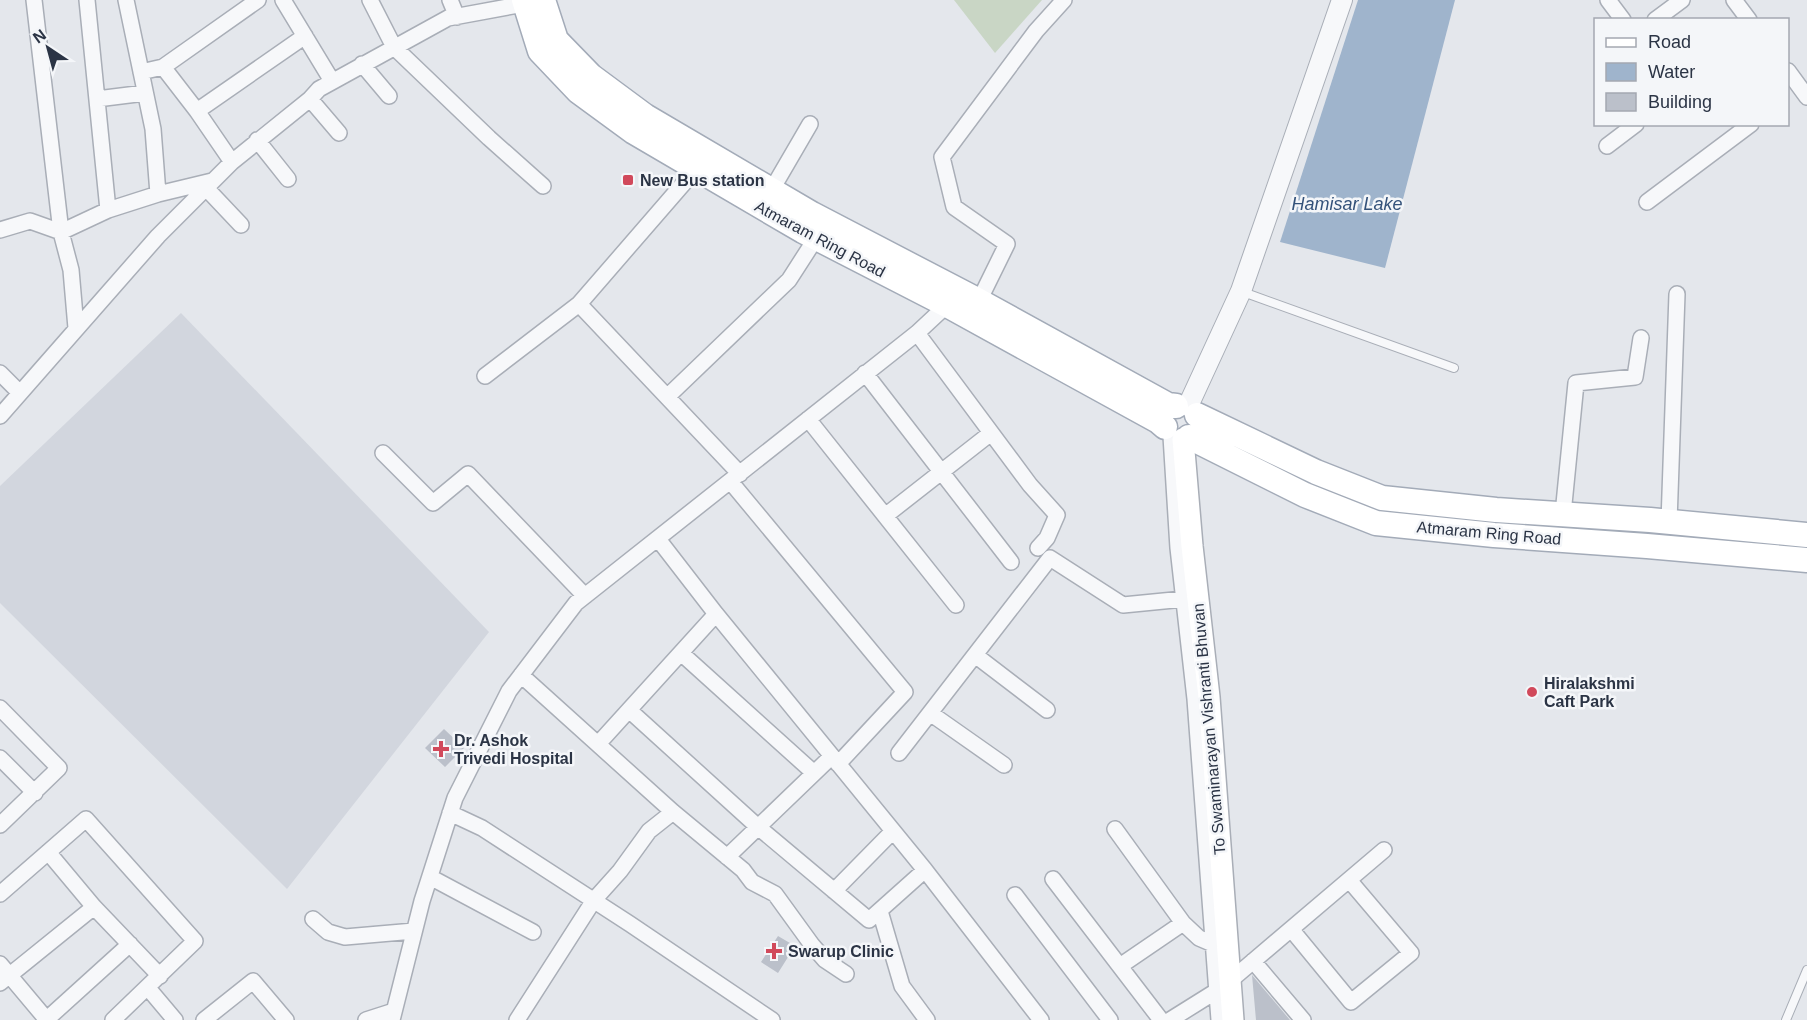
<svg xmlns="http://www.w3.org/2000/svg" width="1807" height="1020" font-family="Arial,sans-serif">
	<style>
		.built { fill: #d2d6de }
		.green { fill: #c9d6c5 }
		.water { fill: #9fb4cc }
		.building { fill: #bbc0ca }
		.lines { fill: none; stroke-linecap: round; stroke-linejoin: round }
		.service-casing { stroke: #a9aeb7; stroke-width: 10 }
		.minor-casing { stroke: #a9aeb7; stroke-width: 18 }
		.tertiary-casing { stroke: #a9aeb7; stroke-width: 22 }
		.secondary-casing { stroke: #a9aeb7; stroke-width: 24 }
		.primary-casing { stroke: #a3abb8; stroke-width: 27 }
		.service { stroke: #f7f8fa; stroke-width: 8 }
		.minor { stroke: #f7f8fa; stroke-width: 15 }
		.tertiary { stroke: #f7f8fa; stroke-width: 20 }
		.secondary { stroke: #fff; stroke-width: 21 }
		.primary { stroke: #fff; stroke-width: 24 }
		.poi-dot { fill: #d1495b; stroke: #f4f6f9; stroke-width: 2 }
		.labels { text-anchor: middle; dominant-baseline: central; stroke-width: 5; stroke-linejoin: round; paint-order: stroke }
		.poi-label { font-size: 16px; font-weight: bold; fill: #2b3445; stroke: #f4f6f9; text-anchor: start }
		.street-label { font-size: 16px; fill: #2b3445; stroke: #f4f6f9 }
		.water-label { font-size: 18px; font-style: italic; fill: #34527a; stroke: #f4f6f9 }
	</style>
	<rect width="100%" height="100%" fill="#e4e7ec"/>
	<!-- built -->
	<path class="built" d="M181,313l308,319 -202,257 -287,-286v-117z"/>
	<!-- green -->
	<path class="green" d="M954,0h88l-47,53z"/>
	<!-- water -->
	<path class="water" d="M1358,0h97l-70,268 -105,-26z"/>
	<!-- building -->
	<path class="building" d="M444,729l20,19 -19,19 -20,-19z
		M778,936l17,10 -17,27 -17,-11z
		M1252,975l38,45h-34z"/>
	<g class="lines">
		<!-- service casing -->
		<g class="service-casing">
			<path id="service" d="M1243,292l211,76
				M1786,1020l21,-50"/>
		</g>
		<!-- minor casing -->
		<g class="minor-casing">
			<path id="minor" d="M34,0l27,232 47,-22 50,-16 54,-13
				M87,0l21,210
				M126,0l27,129 5,65
				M283,0l49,81
				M370,0l24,47 95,91 54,48
				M450,0l7,17
				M1608,0l15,20
				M1734,0l15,20
				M1655,20l27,-20
				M362,64l27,32
				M163,67l95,-67
				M1788,71l19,26
				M141,72l22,-5 34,44 35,51
				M97,99l48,-6
				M310,99l29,34
				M197,111l108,-75
				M257,140l31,39
				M1607,146l29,-22
				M206,188l35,37
				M771,191l39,-67
				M1647,202l104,-78
				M0,230l30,-9 31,11 10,38 5,58
				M979,301l28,-57 -53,-37 -12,-50 94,-126 28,-31
				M579,304l161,170
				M917,333l113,152 27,30 -10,23 -9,10
				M0,373l20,20
				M865,373l146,189
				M485,376l94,-72 117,-135
				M667,397l122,-117 27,-42
				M0,416l158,-180 74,-74 78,-63 9,-10 129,-71 76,-14
				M808,419l148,186
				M1171,436l7,112 17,151 24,321
				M383,453l50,50 35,-29 117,122
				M730,481l175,211 -67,72
				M1563,514l13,-131 59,-6 6,-39
				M885,516l106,-83
				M1669,522l8,-228
				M658,539l58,75 209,256 116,150
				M681,653l133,120
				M975,655l72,55
				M521,675l152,137 70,58 9,12 23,12 37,51 13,15 21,14
				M0,708l59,60 -59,57
				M629,710l129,117 111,93 56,-50
				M930,713l74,52
				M598,744l118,-130
				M899,753l151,-195 73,47 61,-6
				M0,758l35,35
				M450,813l32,15 148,96 142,96
				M1115,829l68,94 16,15 14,6
				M48,852l46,55 66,69
				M727,857l105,-101
				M430,877l103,55
				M1053,879l108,141
				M834,891l59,-60
				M0,894l86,-75 109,122 -82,79
				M1015,895l95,125
				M880,911l22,75 25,34
				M313,919l15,13 17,5 69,-6
				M1291,929l60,73 60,-49 -62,-73
				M1253,961l50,59
				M0,964l47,56
				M1120,966l63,-43
				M1231,980l153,-130
				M0,983l94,-76
				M148,988l27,32
				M46,1020l84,-76
				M204,1020l49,-39 33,39
				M366,1020l28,-9
				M392,1020l30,-119 33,-103 54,-107 67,-88 341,-270 30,-28
				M517,1020l77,-120 26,-29 29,-40 24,-19
				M1170,1020l48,-30"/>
		</g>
		<!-- tertiary casing -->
		<g class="tertiary-casing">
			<path id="tertiary" d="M1188,406l53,-115 101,-291"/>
		</g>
		<!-- secondary casing -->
		<g class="secondary-casing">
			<path id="secondary" d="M1183,439l9,107 17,151 24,323"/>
		</g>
		<!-- primary casing -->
		<g class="primary-casing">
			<path id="primary" d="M524,0l16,51 38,40 56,41 169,99 144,74 211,116 7,6
				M543,0l13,40 35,36 54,40 167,98 167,87 189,104 8,1
				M1197,415l119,57 66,26 114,12 154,10 157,15
				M1189,437l116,58 71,28 118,12 153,11 160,14"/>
		</g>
		<!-- service -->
		<use href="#service" class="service"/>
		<!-- minor -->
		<use href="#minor" class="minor"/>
		<!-- tertiary -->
		<use href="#tertiary" class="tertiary"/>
		<!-- secondary -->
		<use href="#secondary" class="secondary"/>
		<!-- primary -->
		<use href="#primary" class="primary"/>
	</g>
	<!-- markers -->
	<g class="poi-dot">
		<rect x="622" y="174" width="12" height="12" rx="3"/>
		<circle cx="1532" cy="692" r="6"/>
		<path d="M438 740h6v6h6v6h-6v6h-6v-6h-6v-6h6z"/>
		<path d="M771 942h6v6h6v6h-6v6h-6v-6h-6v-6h6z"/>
	</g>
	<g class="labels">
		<!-- poi labels -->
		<g class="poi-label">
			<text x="640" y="180">New Bus station</text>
			<text x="1544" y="683">Hiralakshmi<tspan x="1544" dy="18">Caft Park</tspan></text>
			<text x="454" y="740">Dr. Ashok<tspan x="454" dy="18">Trivedi Hospital</tspan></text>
			<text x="788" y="951">Swarup Clinic</text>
		</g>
		<!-- street labels -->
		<g class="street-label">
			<text transform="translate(820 239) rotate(28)">Atmaram Ring Road</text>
			<text transform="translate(1489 533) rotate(5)">Atmaram Ring Road</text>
			<text transform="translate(1209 729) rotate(-95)">To Swaminarayan Vishranti Bhuvan</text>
		</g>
		<!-- water labels -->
		<g class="water-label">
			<text x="1347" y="204">Hamisar Lake</text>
		</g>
	</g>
	<!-- legend -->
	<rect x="1594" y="18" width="195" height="108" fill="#f4f6f9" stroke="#a4a8b1" stroke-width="1.5"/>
	<rect x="1606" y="38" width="30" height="9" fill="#ffffff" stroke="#a4a8b1" stroke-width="1.5"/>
	<text x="1648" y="48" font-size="18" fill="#2b3445">Road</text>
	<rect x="1606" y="63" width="30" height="18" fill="#9fb4cc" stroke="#a4a8b1" stroke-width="1.5"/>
	<text x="1648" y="78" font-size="18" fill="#2b3445">Water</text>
	<rect x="1606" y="93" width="30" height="18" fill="#bbc0ca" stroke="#a4a8b1" stroke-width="1.5"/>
	<text x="1648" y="108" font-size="18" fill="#2b3445">Building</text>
	<!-- north arrow -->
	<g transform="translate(48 48) rotate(324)" stroke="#f4f6f9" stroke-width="4.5" paint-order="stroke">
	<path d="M0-4.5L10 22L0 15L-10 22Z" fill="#2b3445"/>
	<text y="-9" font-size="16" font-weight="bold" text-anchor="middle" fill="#2b3445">N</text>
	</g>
</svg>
